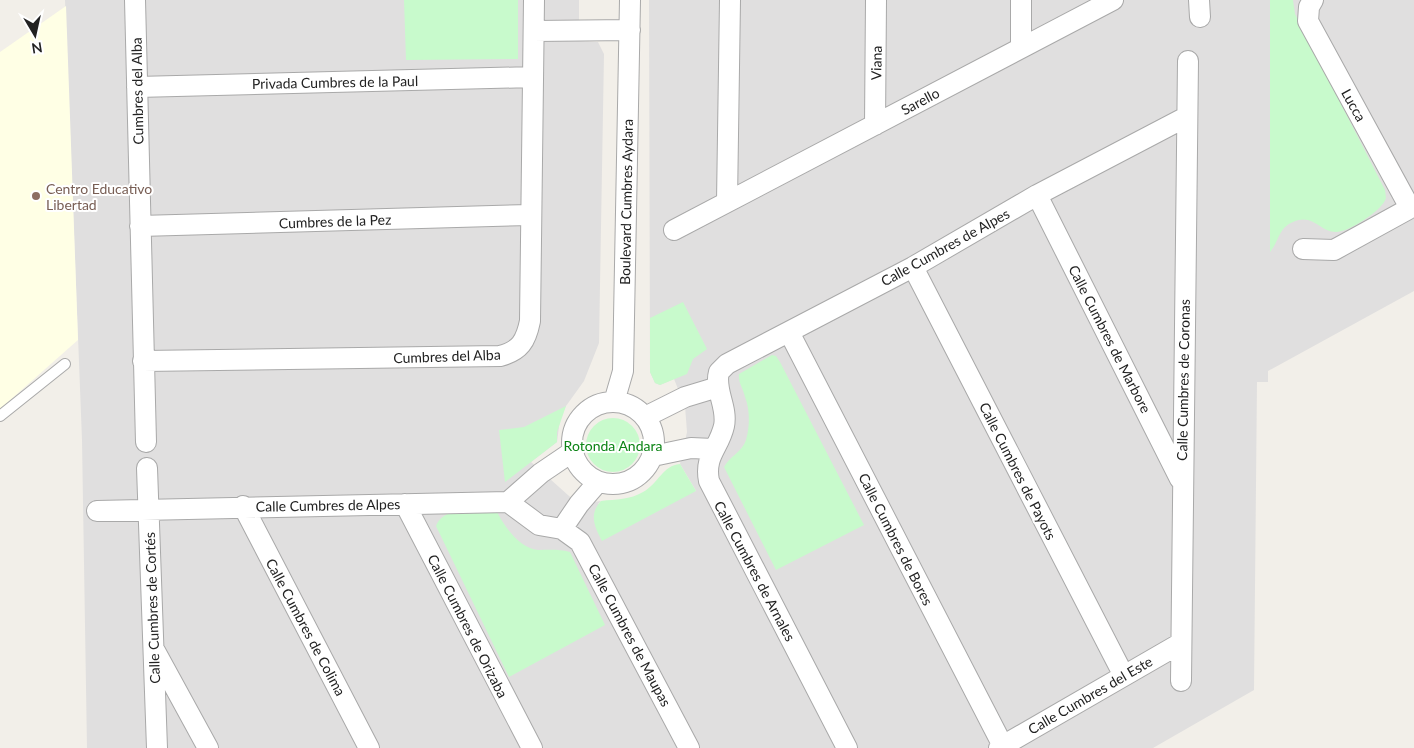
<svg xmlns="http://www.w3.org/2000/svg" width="1414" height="748" font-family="Lato,sans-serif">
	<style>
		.residential { fill: #e0dfdf }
		.education { fill: #ffffe5 }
		.park { fill: #c8facc }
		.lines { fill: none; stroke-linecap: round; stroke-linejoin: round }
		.lane-casing { stroke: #a9a9a9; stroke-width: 12 }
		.street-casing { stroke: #a9a9a9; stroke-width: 22 }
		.lane { stroke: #fff; stroke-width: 10 }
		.street { stroke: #fff; stroke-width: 20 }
		.education-dot { fill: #8d6e63; stroke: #fff; stroke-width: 2 }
		.labels { text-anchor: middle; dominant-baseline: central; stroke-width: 4; stroke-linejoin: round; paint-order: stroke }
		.street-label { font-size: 14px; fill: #222; stroke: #fff }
		.education-label { font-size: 14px; fill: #785e54; stroke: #fff; text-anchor: start }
		.park-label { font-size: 14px; fill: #0c8416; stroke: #fff }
	</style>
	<rect width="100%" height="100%" fill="#f2efe9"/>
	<!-- residential -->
	<path class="residential" d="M65,0h514v41l19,1 6,12 -5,289 -15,38 -18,25 -6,13 -3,23 -26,20 47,42 23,-3 -3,3 98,-13 -16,-27 7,-32 -2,-26 -11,-27 -14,6 -5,-2 -5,-11 -1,-372h765v291l-146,80v11h-11l-3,308 -101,58h-1066l-5,-308z"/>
	<!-- education -->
	<path class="education" d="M66,6l12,334 -78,69v-357z"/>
	<!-- park -->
	<path class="park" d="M404,0h114v59l-112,1z
		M1270,0h23l2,14 90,176 1,8c-3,12 -37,34 -50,34 -17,0 -22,-19 -43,-10 -15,6 -14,20 -23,30z
		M683,302l24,47 -14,10 -6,15 -27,11 -5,-2 -5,-11v-54z
		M772,355l4,1 4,6 84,163 -88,45 -52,-103c6,-11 18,-15 22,-27 4,-14 4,-30 -1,-43 -2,-9 -7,-14 -6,-23z
		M566,406l-9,26v10l-52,40 -6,-52 25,-3z
		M586 445a27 27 0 1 1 54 0a27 27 0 1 1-54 0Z
		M680,464l16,27 -94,50c-8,-15 -13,-27 -1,-40 15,-2 29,-1 42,-9 15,-8 20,-27 37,-28z
		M496,510c8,16 23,38 42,40 11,0 21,-1 32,2l35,73 -96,52 -73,-151c8,-21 41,-15 60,-16z"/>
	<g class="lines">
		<!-- lane casing -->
		<g class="lane-casing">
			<path id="lane" d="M0,416l65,-52"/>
		</g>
		<!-- street casing -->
		<g class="street-casing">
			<path id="street" d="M135,0l11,442
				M1199,0l1,17
				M1313,0l-4,7 -1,14 102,187
				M534,31l96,-1
				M1021,47v-47
				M137,87l396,-10
				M875,125l1,-125
				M1037,195l143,284
				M727,202l3,-202
				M140,226l390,-11
				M674,230l439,-230
				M1303,249l31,1 80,-44
				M913,267l211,409
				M789,332l214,414
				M143,361l357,-5c20,-5 26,-15 30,-35l4,-321
				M614,402l9,-31 7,-371
				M572 443a41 41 0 1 1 82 0a41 41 0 1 1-82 0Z
				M645,417l40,-20 33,-10
				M653,456l38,-8 22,1
				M147,468l10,280
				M508,502l31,23 23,4 18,13 109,206
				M508,502l33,-29 31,-21
				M405,504l127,244
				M243,506l126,242
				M97,511l411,-9
				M562,529l17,-25 19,-22
				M155,651l53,97
				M1181,681l7,-620
				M847,748l-138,-267c-5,-25 10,-33 15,-55 4,-19 -10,-36 -5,-54l8,-8 186,-97 124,-72 149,-78
				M999,748l182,-105"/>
		</g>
		<!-- lane -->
		<use href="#lane" class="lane"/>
		<!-- street -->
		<use href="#street" class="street"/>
	</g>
	<!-- markers -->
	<circle class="education-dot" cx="36" cy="196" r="5"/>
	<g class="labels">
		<!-- street labels -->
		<g class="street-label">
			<text transform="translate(876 63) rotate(-89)">Viana</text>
			<text transform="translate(335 82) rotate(-1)">Privada Cumbres de la Paul</text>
			<text transform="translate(137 91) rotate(-91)">Cumbres del Alba</text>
			<text transform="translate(920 101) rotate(-28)">Sarello</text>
			<text transform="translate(1354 105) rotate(61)">Lucca</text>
			<text transform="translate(626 202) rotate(-89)">Boulevard Cumbres Aydara</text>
			<text transform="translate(335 221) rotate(-2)">Cumbres de la Pez</text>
			<text transform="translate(945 247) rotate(-29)">Calle Cumbres de Alpes</text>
			<text transform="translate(1110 339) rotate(63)">Calle Cumbres de Marbore</text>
			<text transform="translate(447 356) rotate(-2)">Cumbres del Alba</text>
			<text transform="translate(1183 380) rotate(-89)">Calle Cumbres de Coronas</text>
			<text transform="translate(1018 471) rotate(63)">Calle Cumbres de Payots</text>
			<text transform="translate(328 505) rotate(-1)">Calle Cumbres de Alpes</text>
			<text transform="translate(896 539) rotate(63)">Calle Cumbres de Bores</text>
			<text transform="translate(755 571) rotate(62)">Calle Cumbres de Arnales</text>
			<text transform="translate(152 608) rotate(-92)">Calle Cumbres de Cortés</text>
			<text transform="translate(468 626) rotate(63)">Calle Cumbres de Orizaba</text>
			<text transform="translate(306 627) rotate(62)">Calle Cumbres de Colima</text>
			<text transform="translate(630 635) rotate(62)">Calle Cumbres de Maupas</text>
			<text transform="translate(1090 695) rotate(-30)">Calle Cumbres del Este</text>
		</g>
		<!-- education labels -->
		<g class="education-label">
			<text x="46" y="188">Centro Educativo<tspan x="46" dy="16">Libertad</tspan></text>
		</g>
		<!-- park labels -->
		<g class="park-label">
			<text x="613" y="445">Rotonda Andara</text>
		</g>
	</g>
	<!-- north arrow -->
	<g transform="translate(35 35) rotate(171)" stroke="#ffffff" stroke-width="4" paint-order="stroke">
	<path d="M0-4L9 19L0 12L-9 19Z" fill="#222222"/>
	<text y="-8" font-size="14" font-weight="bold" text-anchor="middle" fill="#222222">N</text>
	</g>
</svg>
